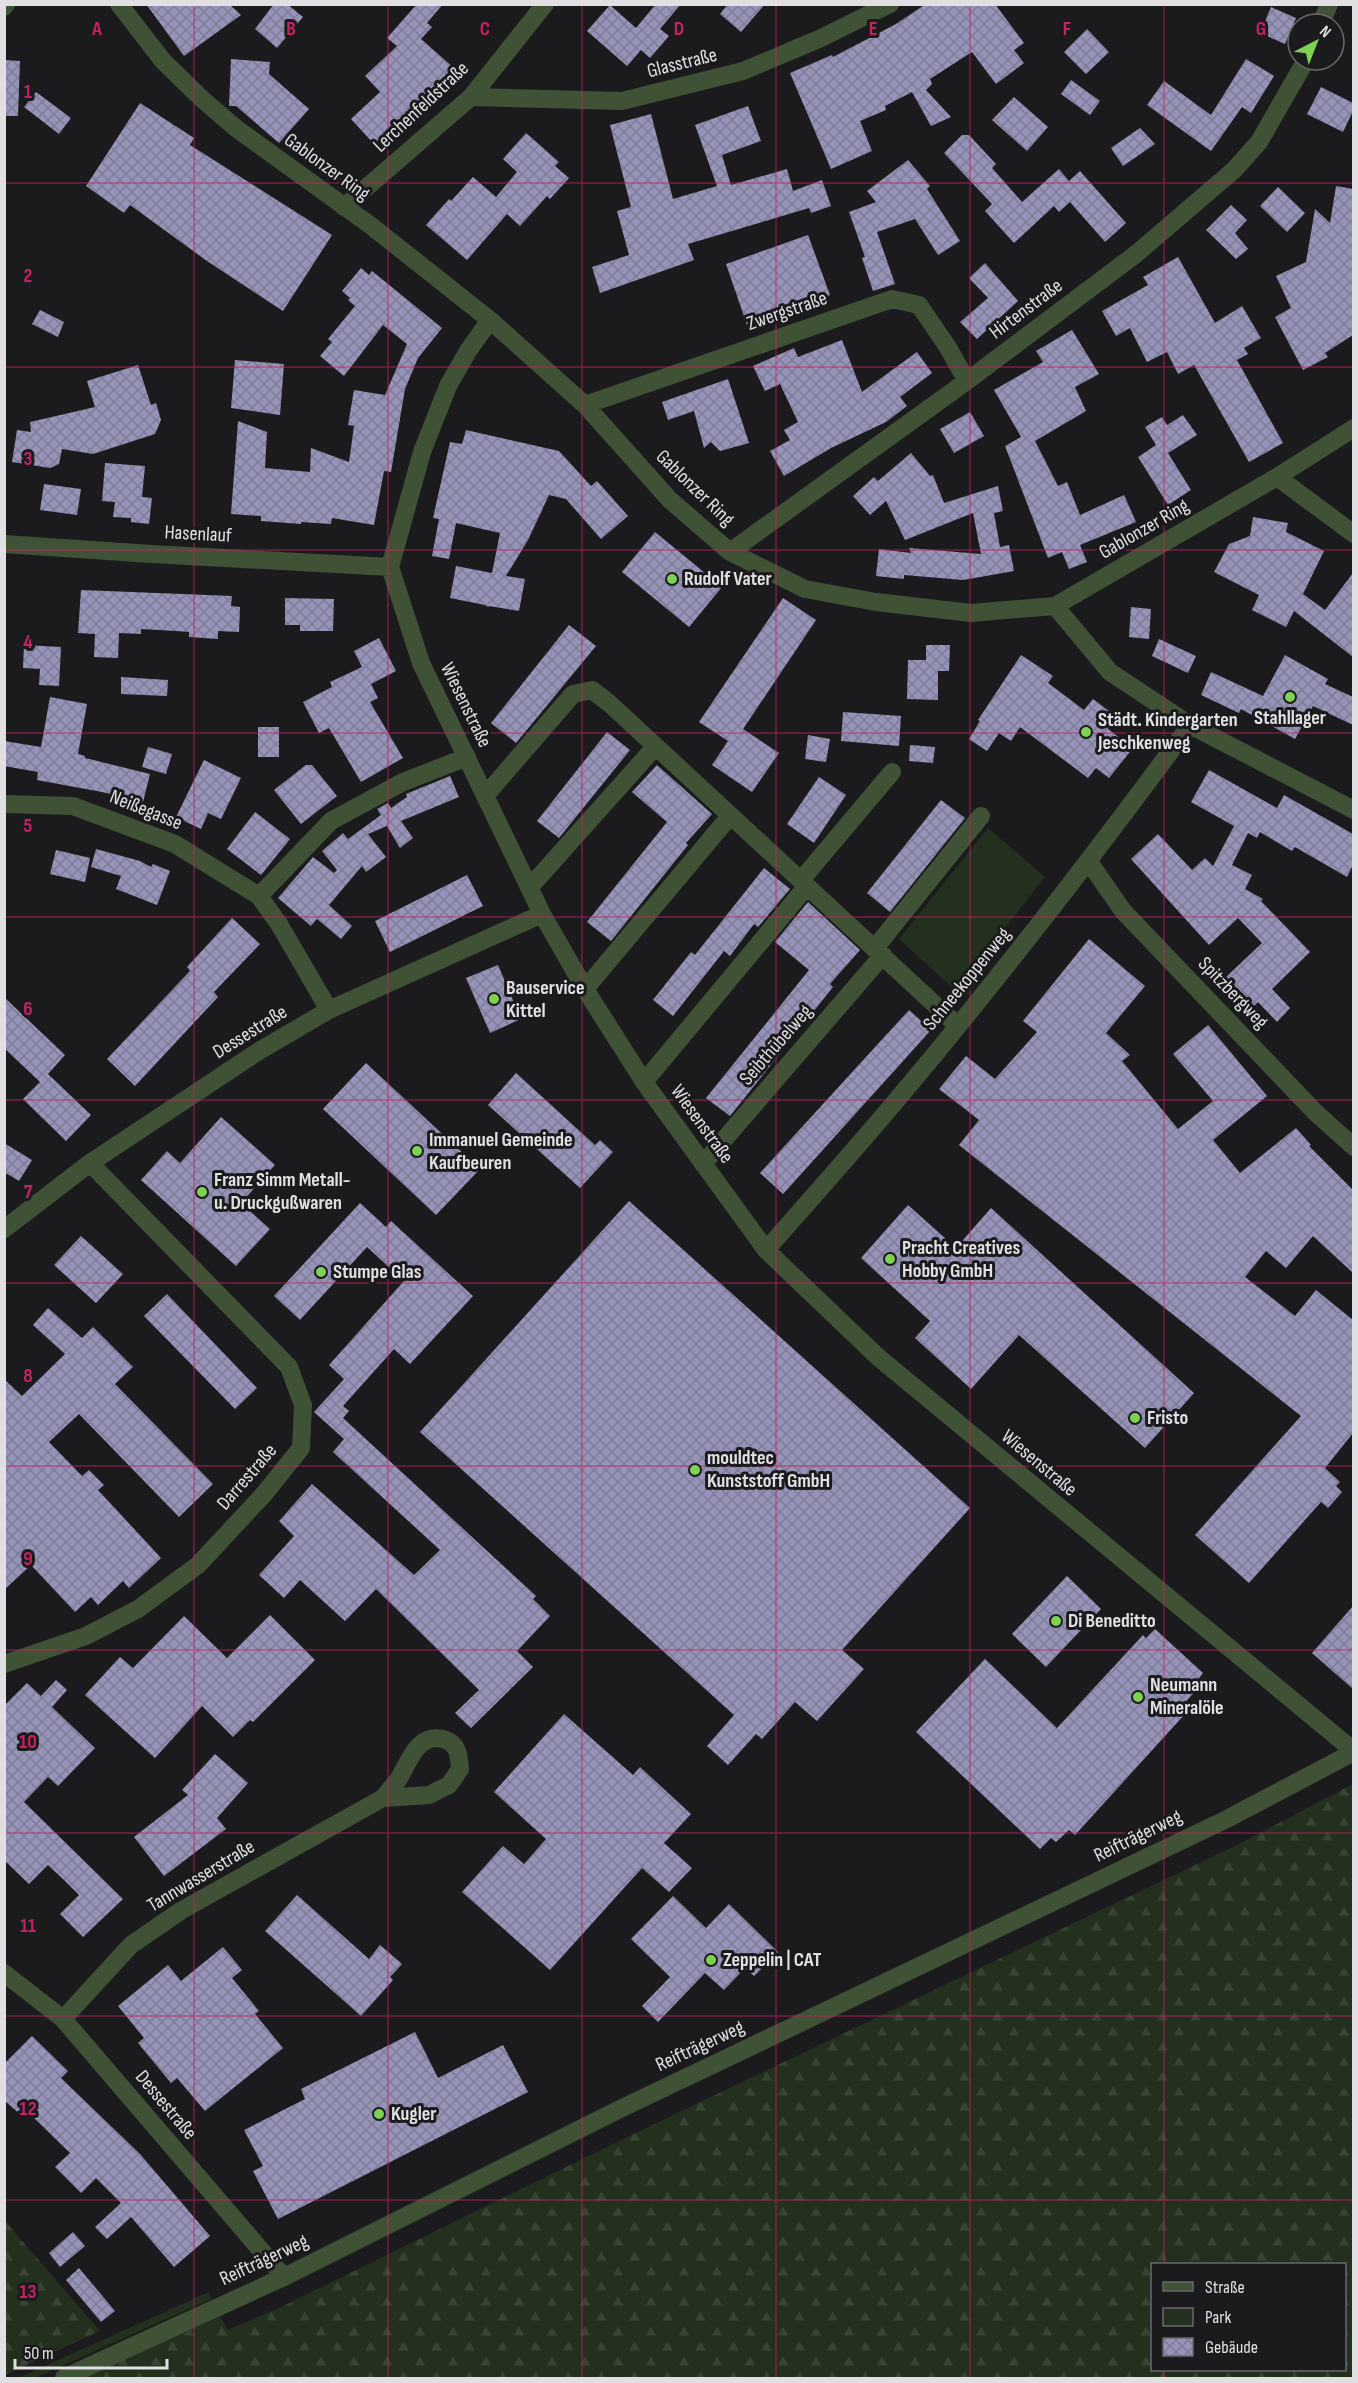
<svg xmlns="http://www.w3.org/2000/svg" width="1358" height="2383" font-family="'Sofia Sans Condensed',sans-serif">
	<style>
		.green { fill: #23301d }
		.forest { fill: url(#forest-firs); fill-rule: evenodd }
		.building { fill: url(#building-cross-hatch) }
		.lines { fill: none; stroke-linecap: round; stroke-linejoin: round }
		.minor { stroke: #3f5236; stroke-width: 18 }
		.tertiary { stroke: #3f5236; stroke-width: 18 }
		.grid { fill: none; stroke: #c42262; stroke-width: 1.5; stroke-opacity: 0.55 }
		.poi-dot { fill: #7ed153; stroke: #1b1b1e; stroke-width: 2 }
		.labels { text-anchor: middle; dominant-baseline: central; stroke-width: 6; stroke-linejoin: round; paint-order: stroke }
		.street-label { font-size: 20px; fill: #e0e0e2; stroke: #1b1b1e }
		.poi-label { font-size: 20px; font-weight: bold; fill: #e0e0e2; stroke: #1b1b1e; text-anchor: start }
		.grid-label { font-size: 20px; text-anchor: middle; font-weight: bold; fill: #c42262; stroke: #1b1b1e; stroke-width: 6; stroke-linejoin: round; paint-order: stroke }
	</style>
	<defs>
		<pattern id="forest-firs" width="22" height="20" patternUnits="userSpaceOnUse" patternTransform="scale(1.5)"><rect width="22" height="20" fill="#23301d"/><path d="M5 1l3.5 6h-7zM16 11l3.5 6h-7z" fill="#384433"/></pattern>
		<pattern id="building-cross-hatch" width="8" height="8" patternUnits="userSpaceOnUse" patternTransform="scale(1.5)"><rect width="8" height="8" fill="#9693b8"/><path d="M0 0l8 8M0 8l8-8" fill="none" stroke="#7d7b95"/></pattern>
	</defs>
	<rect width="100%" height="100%" fill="#1b1b1e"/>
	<!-- green -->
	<path class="green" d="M988,828l57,49 -89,114 -57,-52z
		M209,2292l2,7 -176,79h-17z"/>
	<!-- forest -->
	<path class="forest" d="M1353,1784v594h-1272l139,-61 8,13 53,-23 334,-164 626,-300zM1152,2264h192v106h-192z
		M5,2221l95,110 -95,44h-1z"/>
	<!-- building -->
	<path class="building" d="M146,4h83l12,11 -57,41z
		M274,4h13l16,13 -26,31 -22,-19z
		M417,4h26l-16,19 5,4 -11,12 33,29 -19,22 -3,-2 -58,56 -23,-25 29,-27 -15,-16 32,-30 -10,-8z
		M656,4h25l-21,25 9,7 -19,22 -9,-8 -14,16 -40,-35 23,-26 26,23z
		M728,4h37l-24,28 -21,-18z
		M926,4h69l29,39 -10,7 10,13 -28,21 -24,-32 -42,27 2,5 -6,6 25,27 -20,9 -19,-34 -27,14 1,4 -26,11 12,30 -41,18 -41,-96 42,-18 1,2 63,-33z
		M1271,7l25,11 -11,26 -25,-11z
		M1087,29l22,23 -23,22 -22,-22z
		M231,59l39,3 -1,12 40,35 -30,34 -43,-37h-7z
		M1246,59l28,17 -23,37 -9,-6 -31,44 -64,-46 17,-24 47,34z
		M4,60l16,1 -2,55h-14z
		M1071,80l29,21 -10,14 -29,-21z
		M1321,87l32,16v8l-10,21 -36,-18z
		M36,92l35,26 -12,16 -35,-27z
		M1014,97l34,30 -21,24 -35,-31z
		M140,103l54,35 -4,7 142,90 -49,76 -76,-50 -77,-56 -6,8 -38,-27z
		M748,106l13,35 -39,14 9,30 56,-16 6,22 29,-11 9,26 -20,7 -2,-5 -121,36 6,16 -94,33 -8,-26 37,-12 -12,-44 14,-4 -21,-82 41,-11 22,85 44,-13 -22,-61z
		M1140,128l15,16 -32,22 -12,-18z
		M526,133l33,29 -4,4 14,12 -19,21 -3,-3 -27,30 -13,-12 -40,46 -41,-35 23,-26 2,2 22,-24 23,20 21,-25 -14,-13z
		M962,135h7l27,29 -4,4 30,34 37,-33 10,12 11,-10 46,52 -21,19 -35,-40 -11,10 -5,-6 -40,37 -29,-32 7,-7 -48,-51z
		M908,160l22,26 -3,3 33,52 -22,14 -23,-36 -38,13 18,52 -22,7 -11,-33 3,-1 -16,-45 27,-10 -9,-11z
		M1336,186l17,3v146l-28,18 3,4 -25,13 -28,-53 16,-9 -15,-32 30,-14 9,-53 15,14z
		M1278,187l27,26 -18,19 -27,-26z
		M1231,205l16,15 -12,13 13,16 -12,10 -30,-29z
		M808,235l22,60 -83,30 -21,-61z
		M1178,257l37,66 27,-17 19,32 -17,10 4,6 -11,6 46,83 -34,19 -55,-97 -16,9 -11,-22 -20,10 -17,-34 -14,8 -14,-25 46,-26 -5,-8z
		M985,263l33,38 -41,38 -17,-17 28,-24 -19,-20z
		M361,268l8,7 3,-4 70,57 -24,30 -13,31 -14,83 -7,-1 -10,54 -42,-7 -1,6 -30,-2v2l-40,-3v-5l-30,-2 7,-93 29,11 -2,36 45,4 1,-24 38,14 5,-36 -6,-1 6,-35 31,5 22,-51 -24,-19 -39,51 -24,-20 12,-14 -4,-3 27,-33 -7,-6 2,-2 -8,-7z
		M40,310l24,12 -6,15 -26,-13z
		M1072,330l27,44 -24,13 11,24 -51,30 23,45 9,-4 13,33 44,-20 12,27 -56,23 7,17 -18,7 -7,-17 -14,6 -43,-112 16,-9 -27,-47 49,-28 -7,-11z
		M842,340l20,52 55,-40 15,21 -32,24 7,9 -21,16 -55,26 -47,28 -14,-25 20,-11 -6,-10 14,-8 -18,-38 -15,7 -12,-25 41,-18 4,9z
		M235,360l49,4 -4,51 -49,-7z
		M138,365l13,40 5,-2 5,17 -6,14 -62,20 -31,-5 -3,15 -9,4 -38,-6 5,-32 14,2 -1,-10 65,-15 -8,-26z
		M728,379l21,64 -29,8 -9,-9 -7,6 -10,-37 -26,9 -6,-18z
		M970,412l14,24 -30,17 -14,-24z
		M1183,415l14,20 -29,18 23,37 -23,15 -30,-48 18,-12 -11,-18 17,-10 5,8z
		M466,430l93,21 32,35 6,-5 31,35 -27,23 -35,-40 -17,-4 -21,45 -22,36 19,3 -6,32 -30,-5 -1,1 -3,-2 -35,-7 6,-32 36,7 8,-40 -44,-10 -7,36 -17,-3 7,-37 -6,-1 17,-76 12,2z
		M911,453l19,23 3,-1 11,28 54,-17 5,25 -9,2 6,34 9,-2 5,26 -51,9 -59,-5v4l-28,-3 3,-27 32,4 -2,-5 72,6 -8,-41 -68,27 -19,-39 -16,14 -17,-19 21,-19 4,4z
		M105,463l40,3 -3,31 10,1 -3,26 -18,-2v-4l-18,-1 2,-15 -13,-1z
		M44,484l37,5 -4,26 -37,-5z
		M1253,517l35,6 -2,9 38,19 -21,43 22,16 28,-37v84l-59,-46 -8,16 -34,-17 7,-15 -45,-23 15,-28 21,-8z
		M655,532l67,55 -33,40 -67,-55z
		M81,590l151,6 -1,10 9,1 -1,25 -21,-1v8l-29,-2v-5l-13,-1 -35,-2v5l-22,-1 -1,25 -24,-1 1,-23 -17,-1z
		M285,598l49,1 -1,32h-33v-6h-15z
		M783,598l33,22 -73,109 36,24 -27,39 -40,-27 16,-24 -29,-19z
		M1131,607l20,2 -2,30 -20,-2z
		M569,625l27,21 -80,97 -25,-20z
		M379,638l17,33 -25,13 7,14 -8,4 33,56 -42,24 -32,-54 -10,5 -16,-31 29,-15 -2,-5 32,-15 -8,-16z
		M1159,639l37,17 -8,17 -36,-17z
		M24,645l37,2 -2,39 -20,-1 1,-16 -17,-1z
		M926,645h24l-1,26h-11v29l-31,-1 1,-39h18z
		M1021,655l32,21 -5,7 36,27 9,-11 24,18 -9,12 25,19 -24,30 -13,-10 -8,10 -68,-51 -9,14 -12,-8 -12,18 -18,-12 11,-18 -2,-1z
		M1285,655l43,24 -3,5 28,13v28l-40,-19 -18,33 -54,-30 -2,4 -38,-18 10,-23 52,24z
		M121,677l47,3 -1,16 -46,-2z
		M50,697l37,7 -9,50 7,2v2l65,16 -7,28 -41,-10 -65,-12 1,-8 -34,-6v-25l37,6z
		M843,712l58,4 -2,30 -58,-5z
		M258,727h21v30h-21z
		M607,732l23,18 -71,88 -22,-17z
		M808,735l22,4 -4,23 -21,-3z
		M910,745l25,2 -2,16 -24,-2z
		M148,747l24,7 -6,20 -24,-7z
		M204,760l37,18 -20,41 -13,-6 -7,16 -25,-12z
		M306,765h6l25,31 -36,28 -27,-34z
		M657,765l55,49 -26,29 2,2 -77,96 -24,-19 80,-100 -35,-30z
		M1209,770l68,38 7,-13 69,39v31l-6,12 -52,-30 -3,4 -32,-19 -3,6 -9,-5 -16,32 20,10 -7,14 18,10 -2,2 49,51 -38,37 18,19 -13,14 -19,-20 -4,4 -28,-29 36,-34 -24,-25 -29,27 -78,-86 27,-25 34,36 13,-12 8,8 21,-40 -43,-24z
		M450,776l9,21 -58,24 12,17 -13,10 -13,-22 -19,8 18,23 -20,15 -4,-6 -33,39 23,21 -11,13 -24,-20 -6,7 -33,-28 35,-41 21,16 3,-3 -15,-19 21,-18 5,6 33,-24 -4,-6 11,-6 3,5 16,-11 -1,-3z
		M819,777l27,18 -32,48 -27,-19z
		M941,800l24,18 -75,94 -23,-19z
		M255,812l35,27 -29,36 -34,-26z
		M96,849l44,12 11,6 2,-3 17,7 -13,34 -41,-16 5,-13 -30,-9z
		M56,850l34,8 -5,24 -35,-8z
		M764,868l26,21 -32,38 -4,-3 -24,32 -6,-5 -51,65 -20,-16 38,-48 4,3z
		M467,875l16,31 -93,46 -15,-31z
		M808,902l52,48 -30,34 3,3 -103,129 -24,-18 103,-128 -34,-28z
		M232,918l28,26 -46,48 4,5 -83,89 -28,-27 83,-88 -3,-4z
		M1089,939l56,47 -39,47 24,22 -8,6 56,68 35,-28 -40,-47 35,-29 59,71 -54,44 27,33 56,-45 15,17 -2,1 44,44v83l-40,-37 -27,32 -20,-17 -21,26 50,39 21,-26 37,30v113l-28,35 15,14 -4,4 6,6 -14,16 -7,-6 -72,81 -54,-48 106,-119 -342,-271 20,-25 -40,-31 27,-33 29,23 42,-47 -14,-11z
		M498,965l23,54 -31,14 -24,-55z
		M4,997l61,58 -17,19 43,41 -25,26 -43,-42 17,-17 -36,-34z
		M909,1010l22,20 -148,164 -23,-21z
		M366,1063l114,106 -44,46 -113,-106z
		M516,1073l79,72 5,-5 13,12 -33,36 -92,-83z
		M221,1117l54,48 -34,38 29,26 -34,37 -95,-86 26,-29 13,12z
		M4,1143l28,17 -13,21 -15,-9z
		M629,1201l341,307 -128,142 22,19 -47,52 -22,-19 -33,37 -6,-5 -28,31 -21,-19 27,-31 -314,-283z
		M360,1203l26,24 5,-6 82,75 -63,68 -16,-15 -51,57 6,5 -6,7 193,178 -3,3 17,17 -33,35 16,16 -62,61 -16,-15 24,-23 -103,-101 -31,32 -45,-41 -16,18 -25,-23 35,-39 -15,-15 33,-37 102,91 26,-25 -107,-98 11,-13 -30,-27 30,-33 -15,-14 75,-84 -37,-34 -67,73 -26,-24z
		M908,1205l48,43 35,-40 203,185 -49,55 -126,-113 -48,54 -56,-51 15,-17 -69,-63z
		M81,1236l42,38 -27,29 -42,-38z
		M167,1294l90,94 -22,21 -91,-93z
		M48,1308l34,30 11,-11 40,40 -18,17 98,100 -34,33 -100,-103 -30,28 33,34 7,-6 15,15 -6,5 63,68 -32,30 -6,-7 -25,24 -7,-8 -16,15 -44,-47 -27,25v-211l18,17 43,-42 -32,-29z
		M1067,1576l34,33 -55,58 -34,-33z
		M1353,1606v83l-41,-36z
		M270,1615l45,45 -62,62 -3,-2 -17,17 -31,-31 -47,52 -70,-63 35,-38 13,11 51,-52 43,42z
		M1155,1629l48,44 -7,9 4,4 -21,23 6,5 -110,121 -6,-5 -13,12 -5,-4 -11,11 -124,-117 69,-73 72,69 86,-93 3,3z
		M56,1680l11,10 -15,17 43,41 -37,38 -10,-9 -24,25 99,97 -40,38 -23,-23 19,-19 -14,-14 -17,-16 -19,19 -25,-24v-154l23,-23 14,13z
		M564,1714l69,61 7,-8 51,47 -27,29 28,25 -23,24 -27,-24 -92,102 -88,-78 41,-46 21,18 22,-25 -52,-47z
		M215,1754l33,29 -31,35 9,11 -62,47 -30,-39 54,-42 -6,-5z
		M297,1895l72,64 11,-14 22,19 -12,13 3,3 -32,36 -96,-85z
		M673,1896l33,32 23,-24 49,48 -24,24 -9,-8 -21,22 -19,-17 -47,49 -16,-16 28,-29 -39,-38z
		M223,1947l19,23 -10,8 27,33 -4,3 28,34 -78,63 -28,-33 -6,5 -33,-40 6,-5 -26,-32 50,-41 13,16z
		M415,2032l23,46 65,-33 25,47 -250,127 -25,-48 10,-5 -19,-36 61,-31 -4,-10z
		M32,2036l36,35 -7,7 79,76 70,82 -36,31 -43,-50 -24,22 -12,-12 26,-24 -25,-25 -15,15 -26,-26 15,-14 -42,-41 -5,5 -19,-17v-36z
		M73,2232l12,14 -25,21 -11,-14z
		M79,2268l36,43 -14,11 -35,-42z"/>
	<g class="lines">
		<!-- minor -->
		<path class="minor" d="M119,4l44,57 39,38 35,30 133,96 120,95 95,85 85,95 60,52 75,37 71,13 95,11 84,-7 222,-129 77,-49
			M4,7l2,-3
			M1321,24l8,-20
			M471,97l151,4 121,-30 76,-32 71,-35
			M344,207l127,-110 74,-93
			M490,320l-22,31 -20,35 -26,66 -32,115 31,96 121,251 43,75 59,93 122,168 112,107 476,394
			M585,405l307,-106 27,6 28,41 20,35
			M1277,477l77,57
			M4,544l148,10 238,13
			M730,552l237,-171 169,-127 98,-84 25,-28 47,-82
			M1055,606l55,66 80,53 164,85
			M485,796l88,-102 19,-4 17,13 349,323
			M4,804l69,2 102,38 84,52 20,28 50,86
			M1089,862l34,49 193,202 38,34
			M802,879l90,-107
			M530,887l125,-140
			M259,896l72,-75 72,-39 64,-25
			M875,948l106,-132
			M585,989l145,-173
			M644,1082l163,-196
			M703,1164l180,-209
			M4,1229l86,-66 169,-112 70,-41 213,-96
			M766,1250c43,-49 87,-98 129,-148 103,-122 200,-248 295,-377
			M4,1664l82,-28 52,-27 60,-44 66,-71 37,-46 2,-43 -14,-38 -199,-204
			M4,1973l59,46 221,258
			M63,2019l68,-74 51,-35 201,-112 46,-3 20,-10 11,-16c-1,-14 -2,-26 -17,-30 -27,-6 -34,24 -45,41 -5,6 -10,12 -15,18
			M109,2357l175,-80 334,-167 607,-290 129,-68"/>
		<!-- tertiary -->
		<path class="tertiary" d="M64,2378l45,-21"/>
	</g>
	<!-- grid -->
	<path class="grid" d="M194,4v2374M388,4v2374M582,4v2374M776,4v2374M970,4v2374M1164,4v2260M4,183h1350M4,367h1350M4,550h1350M4,733h1350M4,917h1350M4,1100h1350M4,1283h1350M4,1466h1350M4,1650h1350M4,1833h1350M4,2016h1350M4,2200h1350M1164,2370v8"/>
	<!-- markers -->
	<g class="poi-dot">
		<circle cx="672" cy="579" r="6"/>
		<circle cx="1290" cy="697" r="6"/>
		<circle cx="1086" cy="732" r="6"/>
		<circle cx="494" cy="999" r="6"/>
		<circle cx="417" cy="1151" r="6"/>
		<circle cx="202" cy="1192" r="6"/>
		<circle cx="890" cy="1259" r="6"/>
		<circle cx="321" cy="1272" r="6"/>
		<circle cx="1135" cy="1418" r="6"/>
		<circle cx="695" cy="1470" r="6"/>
		<circle cx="1056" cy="1621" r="6"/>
		<circle cx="1138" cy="1697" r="6"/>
		<circle cx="711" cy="1960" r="6"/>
		<circle cx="379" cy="2114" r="6"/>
	</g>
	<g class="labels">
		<!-- street labels -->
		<g class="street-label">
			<text transform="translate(682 63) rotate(-14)">Glasstraße</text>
			<text transform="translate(421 107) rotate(-43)">Lerchenfeldstraße</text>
			<text transform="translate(327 167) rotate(36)">Gablonzer Ring</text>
			<text transform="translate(1026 309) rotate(-37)">Hirtenstraße</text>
			<text transform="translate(787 311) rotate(-19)">Zwergstraße</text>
			<text transform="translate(695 488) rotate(44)">Gablonzer Ring</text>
			<text transform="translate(1144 529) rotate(-30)">Gablonzer Ring</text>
			<text transform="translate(198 534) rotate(3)">Hasenlauf</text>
			<text transform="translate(466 705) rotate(64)">Wiesenstraße</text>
			<text transform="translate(146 810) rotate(22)">Neißegasse</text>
			<text transform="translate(967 979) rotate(-51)">Schneekoppenweg</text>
			<text transform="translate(1233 993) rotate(46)">Spitzbergweg</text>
			<text transform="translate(250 1032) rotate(-32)">Dessestraße</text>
			<text transform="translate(776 1045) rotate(-49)">Seibthübelweg</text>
			<text transform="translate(702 1124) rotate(54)">Wiesenstraße</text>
			<text transform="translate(1039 1463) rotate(40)">Wiesenstraße</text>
			<text transform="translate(247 1477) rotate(-49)">Darrestraße</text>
			<text transform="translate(1138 1836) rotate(-26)">Reifträgerweg</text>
			<text transform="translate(201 1876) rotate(-31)">Tannwasserstraße</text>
			<text transform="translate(700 2046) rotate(-25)">Reifträgerweg</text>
			<text transform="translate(166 2105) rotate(50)">Dessestraße</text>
			<text transform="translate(264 2260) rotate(-25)">Reifträgerweg</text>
		</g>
		<!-- poi labels -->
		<g class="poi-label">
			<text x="684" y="579">Rudolf Vater</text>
			<text x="1290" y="718" text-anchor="middle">Stahllager</text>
			<text x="1098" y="720">Städt. Kindergarten<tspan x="1098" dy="23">Jeschkenweg</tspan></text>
			<text x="506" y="988">Bauservice<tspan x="506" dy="23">Kittel</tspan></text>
			<text x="429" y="1140">Immanuel Gemeinde<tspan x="429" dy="23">Kaufbeuren</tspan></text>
			<text x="214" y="1180">Franz Simm Metall-<tspan x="214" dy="23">u. Druckgußwaren</tspan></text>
			<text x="902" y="1248">Pracht Creatives<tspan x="902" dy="23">Hobby GmbH</tspan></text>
			<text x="333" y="1272">Stumpe Glas</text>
			<text x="1147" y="1418">Fristo</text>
			<text x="707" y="1458">mouldtec<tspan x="707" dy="23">Kunststoff GmbH</tspan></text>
			<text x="1068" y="1621">Di Beneditto</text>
			<text x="1150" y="1685">Neumann<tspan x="1150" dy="23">Mineralöle</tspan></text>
			<text x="723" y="1960">Zeppelin | CAT</text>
			<text x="391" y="2114">Kugler</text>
		</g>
	</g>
	<g class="grid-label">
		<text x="97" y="35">A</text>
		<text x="291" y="35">B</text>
		<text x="485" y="35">C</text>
		<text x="679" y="35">D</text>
		<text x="873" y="35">E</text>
		<text x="1067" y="35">F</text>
		<text x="1261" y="35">G</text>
		<text x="28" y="98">1</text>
		<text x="28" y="282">2</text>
		<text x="28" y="465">3</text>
		<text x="28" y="648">4</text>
		<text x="28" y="832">5</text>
		<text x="28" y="1015">6</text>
		<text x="28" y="1198">7</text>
		<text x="28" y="1382">8</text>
		<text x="28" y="1565">9</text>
		<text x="28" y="1748">10</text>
		<text x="28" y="1932">11</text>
		<text x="28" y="2115">12</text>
		<text x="28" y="2298">13</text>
	</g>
	<!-- border -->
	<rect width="1358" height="2383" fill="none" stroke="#e0e0e2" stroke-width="12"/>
	<!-- legend -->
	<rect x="1151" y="2263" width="195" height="108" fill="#1b1b1e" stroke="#6a6a6c" stroke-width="1.5"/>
	<rect x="1163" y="2282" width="30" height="9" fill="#3f5236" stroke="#6a6a6c" stroke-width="1.5"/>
	<text x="1205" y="2293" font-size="18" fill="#e0e0e2">Straße</text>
	<rect x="1163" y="2308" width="30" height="18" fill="#23301d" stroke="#6a6a6c" stroke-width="1.5"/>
	<text x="1205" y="2323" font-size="18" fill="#e0e0e2">Park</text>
	<rect x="1163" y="2338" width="30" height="18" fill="url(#building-cross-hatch)" stroke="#6a6a6c" stroke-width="1.5"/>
	<text x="1205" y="2353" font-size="18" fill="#e0e0e2">Gebäude</text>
	<!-- north arrow -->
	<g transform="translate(1316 42) rotate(42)"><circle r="28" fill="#1b1b1e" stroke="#6a6a6c" stroke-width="1.5"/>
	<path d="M0-4.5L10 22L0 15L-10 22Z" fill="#7ed153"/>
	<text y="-9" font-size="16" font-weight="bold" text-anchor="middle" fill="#e0e0e2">N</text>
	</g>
	<!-- scale -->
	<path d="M15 2359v9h152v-9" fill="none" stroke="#e0e0e2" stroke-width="3"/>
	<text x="24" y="2359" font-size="18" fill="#e0e0e2" stroke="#1b1b1e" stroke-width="4.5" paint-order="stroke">50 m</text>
</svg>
